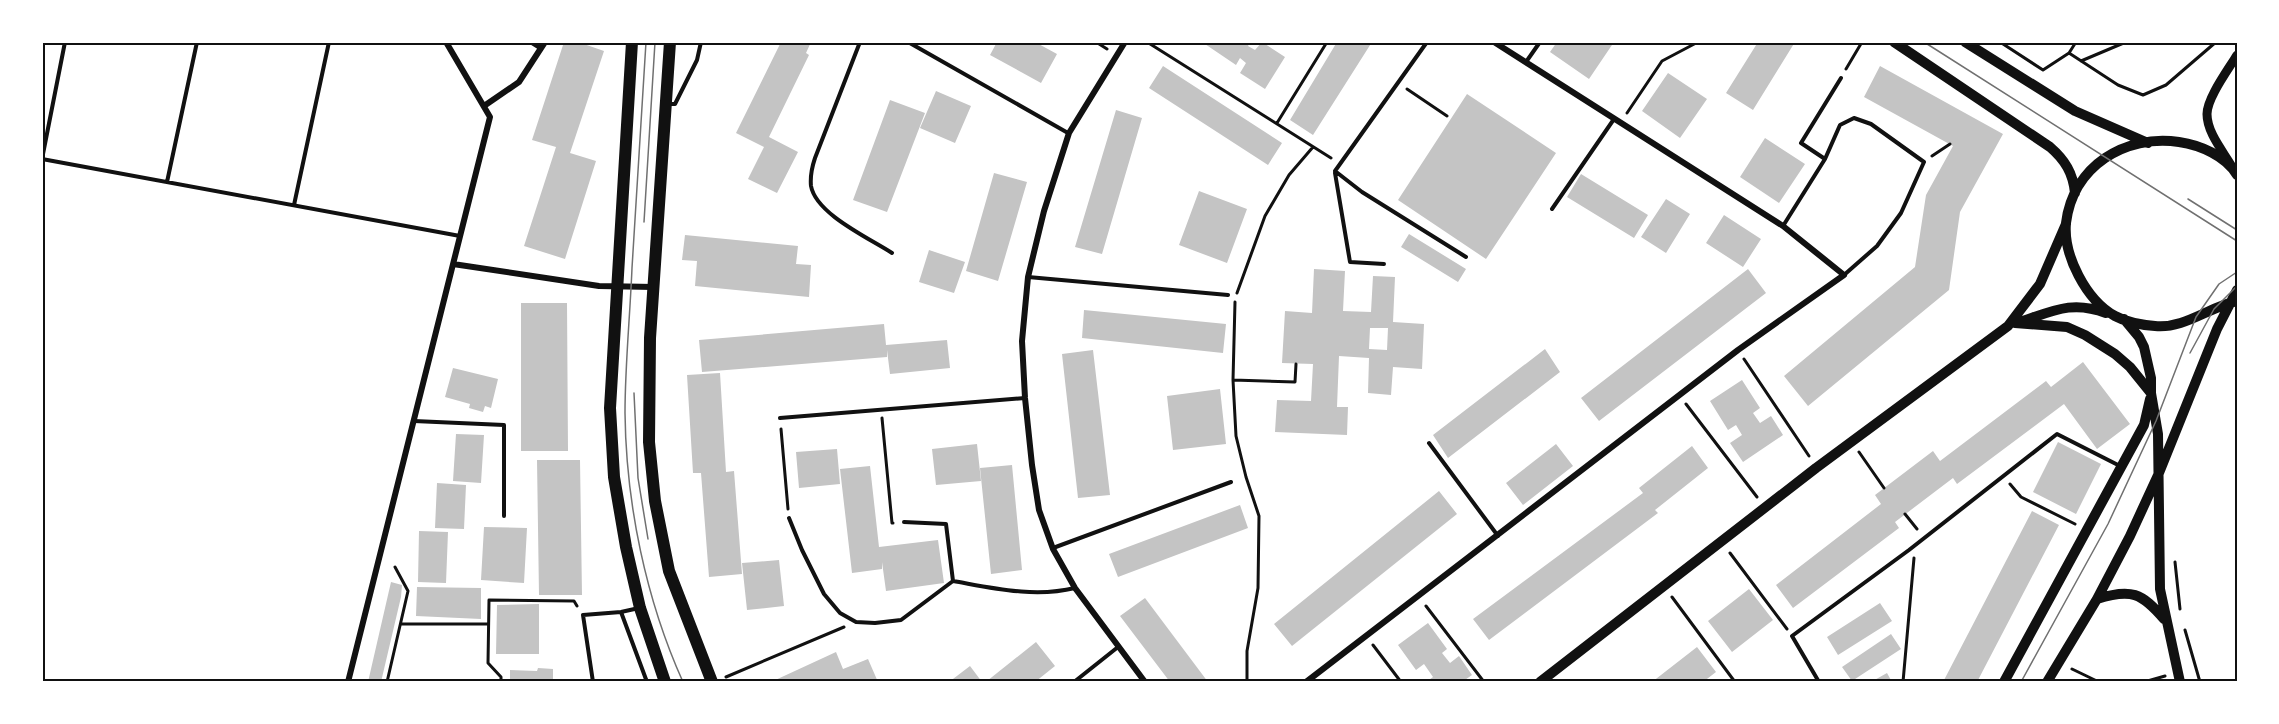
<svg xmlns="http://www.w3.org/2000/svg" width="2279" height="724" font-family="'Fira Sans',sans-serif">
	<style>
		.building { fill: #c4c4c4; fill-rule: evenodd }
		.lines { fill: none; stroke-linecap: round; stroke-linejoin: round }
		.path { stroke: #111; stroke-width: 3 }
		.service { stroke: #111; stroke-width: 4 }
		.minor { stroke: #111; stroke-width: 6 }
		.tertiary { stroke: #111; stroke-width: 9 }
		.secondary { stroke: #111; stroke-width: 10 }
		.primary { stroke: #111; stroke-width: 12 }
		.tram { stroke: #707070; stroke-width: 1.5 }
		.neatline { fill: none; stroke: #111; stroke-width: 2 }
	</style>
	<rect width="100%" height="100%" fill="#fff"/>
	<!-- building -->
	<path class="building" d="M564,42h14l26,9 -34,102 26,8 -31,98 -41,-13 32,-99 -24,-7z
		M781,42h30l-5,11 3,2 -40,82 29,15 -21,41 -29,-14 16,-32 -28,-14z
		M997,42h38l22,12 -16,29 -51,-28z
		M1202,42h48l-2,4 7,4 7,-8 23,15 -20,32 -25,-16 6,-10 -6,-5 -4,7z
		M1337,42h35l-59,93 -23,-15z
		M1557,42h57l-25,37 -39,-27z
		M1758,42h37l-42,68 -27,-17z
		M1163,66l119,77 -14,22 -119,-77z
		M1880,66l123,68 -43,78 -11,78 -141,116 -24,-30 131,-109 11,-72 27,-49 -89,-49z
		M1668,73l39,26 -27,39 -38,-27z
		M936,91l35,15 -16,37 -35,-15z
		M1467,94l89,59 -70,106 -88,-59z
		M890,100l35,13 -38,99 -34,-12z
		M1116,110l26,8 -40,136 -27,-7z
		M1765,138l40,26 -26,39 -39,-26z
		M994,173l33,9 -29,99 -32,-10z
		M1581,174l67,41 -14,23 -67,-41z
		M1199,191l48,18 -20,54 -48,-18z
		M1666,199l24,15 -24,39 -25,-16z
		M1724,215l37,24 -18,28 -37,-24z
		M1409,234l57,35 -8,13 -57,-35z
		M685,235l113,11 -2,18 15,1 -2,32 -114,-11 2,-25 -15,-1z
		M929,250l36,12 -11,31 -35,-11z
		M1314,269l31,2 -2,40 28,1 2,-36 22,1 -2,45 31,2 -2,45 -29,-2 -2,28 -23,-2 1,-35 -30,-2 -2,51h11l-1,28 -72,-3 2,-32 34,1 2,-37 -31,-1 3,-52 27,2zM1370,328h18l-1,22 -18,-1z
		M1748,269l18,24 -167,128 -18,-23z
		M521,303h46l1,148h-47z
		M1084,310l142,14 -3,29 -141,-15z
		M884,324l2,21 61,-5 3,28 -60,6 -3,-24v7l-185,15 -3,-32z
		M1545,349l15,23 -112,86 -15,-23z
		M1093,350l17,145 -32,3 -16,-144z
		M2083,362l47,62 -33,25 -33,-45 -107,80 -4,-6 -58,44 4,6 -106,80 -17,-23 105,-81 -6,-9 58,-44 7,10 106,-80 5,6z
		M453,368l45,11 -7,29 -6,-2 -2,6 -14,-4 1,-4 -25,-7z
		M720,373l6,99 8,-1 8,103 -33,3 -8,-104h-8l-6,-98z
		M1742,380l18,28 -7,5 7,10 11,-7 12,19 -40,27 -13,-19 12,-8 -6,-10 -8,5 -18,-29z
		M1220,389l6,55 -53,6 -6,-54z
		M456,434l28,1 -3,48 -28,-2z
		M2058,442l43,22 -25,50 -43,-22z
		M977,444l4,37 -45,4 -4,-36z
		M1556,444l17,22 -50,39 -17,-22z
		M1692,446l16,22 -53,42 3,3 -169,127 -16,-21 170,-126 -4,-5z
		M837,449l3,35 -41,4 -3,-36z
		M537,460h43l2,135h-43z
		M1012,465l10,105 -31,4 -11,-106z
		M870,466l9,81 59,-7 6,43 -58,8 -4,-29v7l-30,4 -12,-104z
		M437,483l29,2 -2,44 -29,-1z
		M1439,491l18,23 -165,132 -18,-22z
		M1240,505l8,23 -130,49 -9,-23z
		M2032,511l27,14 -82,157h-34z
		M484,527l43,1 -3,55 -43,-3z
		M419,531l29,1 -2,51 -28,-1z
		M779,560l5,46 -37,4 -5,-47z
		M391,582l11,3 -1,12 -20,85h-13z
		M417,587l64,1v31l-65,-3z
		M1749,589l24,31 -41,32 -24,-31z
		M1145,598l63,84h-38l-50,-66z
		M1880,603l12,18 -54,34 -11,-18z
		M539,604v50h-43l1,-49z
		M1428,623l19,26 -5,4 8,10 9,-7 13,19 -10,7h-36l7,-5 -9,-13 -8,6 -18,-25z
		M1891,634l10,15 -49,32 -10,-14z
		M1036,642l19,24 -20,16h-46l-2,-1z
		M1697,647l19,25 -13,10h-51z
		M836,652l7,17 25,-10 10,23h-107z
		M970,666l12,16h-33z
		M538,668l15,1v13h-43v-12l27,1z
		M1887,673l5,9h-21z"/>
	<g class="lines">
		<!-- path -->
		<path class="path" d="M1096,42l11,7
			M1147,42l184,116
			M2000,42l43,28 26,-17 49,32 25,10 23,-10 50,-43
			M2069,53l7,-11
			M2081,61l45,-19
			M1846,69l16,-27
			M1407,89l40,27
			M1627,113l35,-52 36,-19
			M1277,123l50,-81
			M1932,156l18,-12
			M1237,293l28,-77 24,-41 24,-28
			M1235,302l-2,78 3,56 10,41 13,39 -1,72 -11,63v31
			M1744,359l65,97
			M1233,380l62,2 1,-18
			M1686,404l71,93
			M882,418l10,105h1
			M781,429l7,80
			M1859,452l25,36
			M2010,484l11,13 54,27
			M1905,514l12,15
			M1730,553l57,76
			M2175,562l5,47
			M1672,597l63,85
			M1426,606l58,76
			M401,624h87
			M2185,630l15,52
			M1373,645l28,37
			M2072,669l27,13
			M726,677l118,-50
			M387,682l21,-91 -13,-24
			M501,682v-5l-13,-14 1,-63 85,1 3,5
			M1903,682l11,-124
			M2144,682l21,-6"/>
		<!-- service -->
		<path class="service" d="M65,42l-23,117 418,77
			M860,42l-45,116c-3,9 -5,18 -4,28 5,28 58,52 81,67
			M908,42l160,91
			M1427,42l-92,129 27,21 104,65
			M1526,62l14,-20
			M667,104h8l22,-44 4,-18
			M1825,159l-24,-16 40,-65
			M1335,173l15,89 34,2
			M167,182l30,-140
			M294,205l35,-163
			M1552,209l62,-90
			M1783,226l42,-67 15,-34 14,-7 17,6 53,38 -23,51 -24,33 -33,29
			M1028,277l200,18
			M780,418l245,-20
			M414,421l90,4v91
			M1429,443l69,93
			M789,518l13,32 22,44 16,19 16,9 19,1 26,-3 52,-39c40,7 81,17 122,7
			M904,522l42,2 7,57
			M1053,548l178,-66
			M621,612l26,70
			M593,682l-10,-67 38,-3 18,-4
			M1074,682l44,-35
			M1819,682l-27,-46 117,-86 148,-116 63,32"/>
		<!-- minor -->
		<path class="minor" d="M532,42l8,5
			M1125,42l-56,91 -25,78 -16,66 -6,64 3,57 7,67 7,45 14,39 22,39 70,94
			M484,106l35,-24 26,-40
			M453,264l146,22 55,1
			M348,682l142,-565 -44,-75
			M1306,682l432,-332 106,-75 -61,-49 -289,-184"/>
		<!-- tertiary -->
		<path class="tertiary" d="M2231,165c-9,-15 -24,-33 -24,-51 0,-16 21,-44 30,-59"/>
		<!-- secondary -->
		<path class="secondary" d="M1894,42l156,105c15,13 23,26 25,46
			M1965,42l110,69 73,32
			M2237,175c-11,-19 -37,-30 -58,-33 -54,-8 -106,24 -113,81 -3,32 20,77 49,93 11,6 28,9 40,10 29,3 54,-19 82,-25
			M2124,319l15,18 5,10 7,31v15l7,41 2,155 20,93
			M2020,322c33,-11 52,-22 86,-9
			M2015,323l52,4 18,8 30,19 15,13 21,26
			M2097,599c34,-11 45,-6 67,20
			M1540,682l276,-214 192,-142 32,-42 26,-60
			M2004,682l140,-257 6,-26
			M2047,682l50,-83 33,-63 29,-63 58,-144 20,-39"/>
		<!-- primary -->
		<path class="primary" d="M632,42l-22,366 4,69 12,70 14,61 25,74
			M670,42l-20,296 -1,104 6,59 14,70 43,111"/>
		<!-- tram -->
		<path class="tram" d="M646,42c-5,75 -9,151 -14,226 -2,49 -7,97 -7,145 1,91 21,187 58,269
			M1924,42l313,199
			M2188,199l49,31
			M644,222l11,-180
			M2190,353l24,-44 23,-23
			M634,393l4,85 10,61
			M2021,682l87,-158 48,-103 40,-104 23,-33 18,-12"/>
	</g>
	<!-- border -->
	<rect width="2279" height="724" fill="none" stroke="#ffffff" stroke-width="87"/>
	<rect x="44" y="44" width="2192" height="636" class="neatline"/>
</svg>
